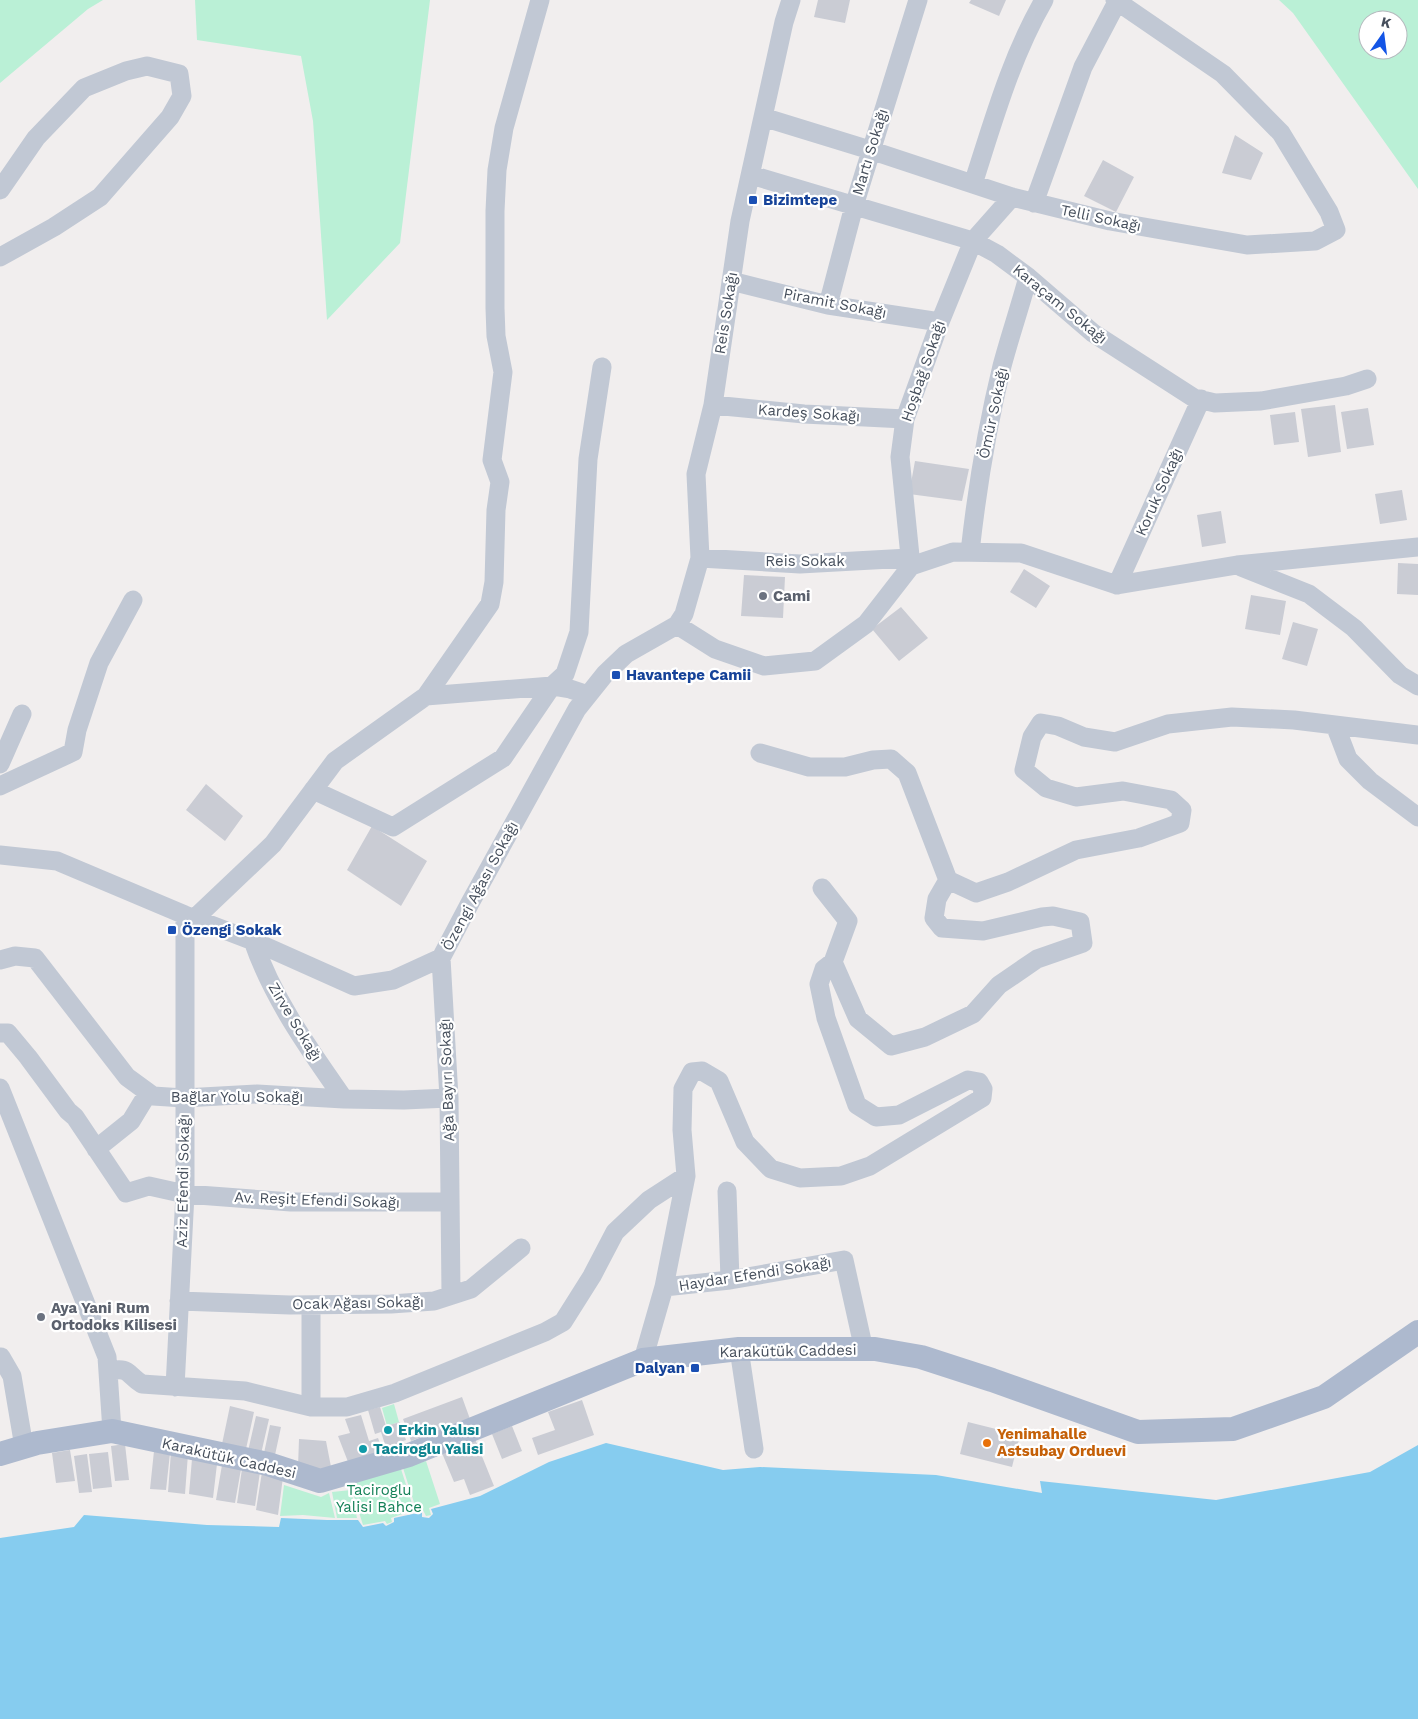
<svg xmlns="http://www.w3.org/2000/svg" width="1418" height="1719" font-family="'Work Sans',sans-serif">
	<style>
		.green { fill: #baf0d6; fill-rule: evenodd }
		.water { fill: #86ccef }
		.building { fill: #caccd4 }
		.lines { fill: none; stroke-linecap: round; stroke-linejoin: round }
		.minor { stroke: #c1c8d4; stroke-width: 19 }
		.major { stroke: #adb9ce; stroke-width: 24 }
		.transit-dot { fill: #1a4fb4; stroke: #fff; stroke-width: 2 }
		.worship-dot { fill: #6b7280; stroke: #fff; stroke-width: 2 }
		.culture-dot { fill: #0f9aa8; stroke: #fff; stroke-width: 2 }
		.food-dot { fill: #e8710a; stroke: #fff; stroke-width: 2 }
		.labels { text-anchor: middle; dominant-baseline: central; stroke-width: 4.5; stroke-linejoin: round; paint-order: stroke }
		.street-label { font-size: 15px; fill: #464f5c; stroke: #fff }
		.transit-label { font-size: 15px; font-weight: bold; fill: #164399; stroke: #fff; text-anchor: start }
		.worship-label { font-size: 15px; font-weight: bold; fill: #5b616d; stroke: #fff; text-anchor: start }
		.culture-label { font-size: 15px; font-weight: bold; fill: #0d838f; stroke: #fff; text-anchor: start }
		.food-label { font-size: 15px; font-weight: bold; fill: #c56008; stroke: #fff; text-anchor: start }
		.park-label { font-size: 15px; fill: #138057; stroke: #fff }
	</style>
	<rect width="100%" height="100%" fill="#f1eeee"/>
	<!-- green -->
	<path class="green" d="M0,0h103l-15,9 -88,74z
		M195,0h235l-30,243 -73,77 -14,-199 -12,-65 -104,-16z
		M1279,0h139v189l-125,-176zM1368,20h30v30h-30z
		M394,1404l5,18 -12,4 -5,-18z
		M426,1461l14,43 -11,4 2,7 -5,1 -3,-6 -6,2 -14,-44z
		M401,1469l13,41 -23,8 1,4 -5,2 -2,-3 -22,4 -13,-41z
		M284,1485l37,12 8,-4 6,25 -32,-3 -23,1z
		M351,1490l6,28h-20l-5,-26z"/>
	<!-- water -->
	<path class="water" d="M606,1443l117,27 37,-3 176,8 106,18 -2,-12 176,19 154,-28 48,-27v274h-1418v-181l74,-11 10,-12 123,10 72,2 2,-9 46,2h31l5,7 20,-4 3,3 8,-4v-4l28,-6v5l7,1 4,-4 -2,-5 49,-13 69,-34z"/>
	<!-- building -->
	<path class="building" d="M818,0h32l-5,23 -31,-6z
		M971,0h35l-7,16 -30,-13z
		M1235,135l28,18 -12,27 -29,-7z
		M1103,160l31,17 -18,35 -32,-16z
		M1335,405l6,47 -33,5 -7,-48z
		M1368,408l6,37 -27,4 -6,-37z
		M1295,412l4,30 -25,3 -4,-30z
		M915,461l54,8 -7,32 -53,-7z
		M1402,490l5,30 -27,4 -5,-30z
		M1221,511l5,32 -24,4 -5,-32z
		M1398,563l20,1v31l-21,-1z
		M1024,569l26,17 -14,22 -26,-16z
		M744,575l41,2 -2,41 -42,-2z
		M1251,595l35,6 -6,34 -35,-6z
		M901,607l27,31 -29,23 -27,-32z
		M1293,622l25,7 -11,37 -25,-7z
		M206,784l37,32 -18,25 -39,-31z
		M372,826l55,35 -26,45 -54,-36z
		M462,1397l8,22 -59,22 -8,-22z
		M582,1400l12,35 -56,20 -6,-17 23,-8 -7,-18z
		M230,1406l24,6 -8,37 -24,-5z
		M380,1407l6,19 14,-4 6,18 -3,1 4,11 -18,5 -8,-25 -6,2 -7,-24z
		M361,1415l8,26 9,-3 7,19 -35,10 -12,-31 12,-3 -5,-14z
		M256,1416l13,3 -8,35 -13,-3z
		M968,1422l52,13 -8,32 -52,-13z
		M270,1425l11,2 -6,28 -11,-2z
		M512,1426l10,25 -20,8 -10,-25z
		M299,1439l27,2 6,31 -34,-5z
		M475,1439l19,47 -24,9 -6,-16 -10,3 -12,-29z
		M125,1444l4,36 -14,1 -4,-35z
		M70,1450l5,31 -19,2 -4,-30z
		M154,1451l16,2 -4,37 -16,-1z
		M108,1452l4,35 -19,2 -4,-35z
		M171,1452l17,2 -3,40 -17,-2z
		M87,1454l5,38 -13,1 -5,-37z
		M192,1459l25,5 -4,34 -24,-4z
		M222,1465l19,4 -6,34 -19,-3z
		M242,1469l18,3 -5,34 -18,-3z
		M262,1472l21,5 -5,38 -22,-5z"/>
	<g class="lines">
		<!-- minor -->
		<path class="minor" d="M763,117l107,33 142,47 98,24 137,24 68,-4 21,-11 -7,-18 -48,-79 -58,-59 -108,-74
			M751,175l222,66 24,13 31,23 65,56 101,65 21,5 46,-2 85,-15 21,-7
			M973,184c20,-62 38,-127 71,-184
			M0,190l36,-52 48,-50 42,-17 21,-5 32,8 3,22 -12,21 -70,80 -46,30 -54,30
			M1034,203l49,-136 34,-65
			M731,281l97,24 112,17
			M828,305l26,-99 64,-206
			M713,405l91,9 101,5
			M970,552c7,-63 17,-125 32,-186 8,-30 18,-59 26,-89
			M700,558l100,6 109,-6
			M911,566l-11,-109 5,-38 35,-97 33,-81 39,-44
			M1241,567l68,27 45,34 46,47 18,11
			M1117,585l84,-186
			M677,625l38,24 49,17 51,-5 51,-37 45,-58 42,-14 68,1 96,32 120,-20 181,-18
			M426,696l126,-10 13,-12 14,-42 9,-173 14,-92
			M1335,725l13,34 22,22 48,36
			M760,753l49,14h36l28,-7 18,-1 16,14 41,107 28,13 32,-11 68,-32 63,-12 41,-15 2,-13 -11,-10 -48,-9 -47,6 -30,-9 -22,-18 8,-33 9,-14 17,3 26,11 31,5 53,-18 64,-7 62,3 124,15
			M0,764l22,-50
			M0,786l73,-34 4,-22 22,-67 34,-63
			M313,790l80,37 110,-69 49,-72 18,3 18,6
			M0,855l57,6 128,54 68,26 101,45 39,-6 48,-22 29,-55 107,-194 28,-35 21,-20 51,-29 7,-11 16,-56 -4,-84 17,-69 27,-184 44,-199 7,-22
			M194,919l79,-75 62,-83 91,-65 64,-92 4,-22 2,-72 4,-28 -8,-22 11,-88 -7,-36 -1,-28v-97l2,-41 7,-42 36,-128
			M253,941c20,58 56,108 91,158
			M441,958l8,140 2,197
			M0,960l15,-4 20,2 92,119 26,19 31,2 73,-4 87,5 60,1 45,-2
			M833,962l25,57 33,27 34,-9 48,-23 26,-29 38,-26 46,-16 -3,-21 -27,-6 -11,1 -59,14 -41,-3 -8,-10 3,-19 11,-19
			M0,1033h8l20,24 40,54 7,6 51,76 23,-7 36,8 106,8h159
			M0,1088l107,269 5,74
			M96,1149l35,-28 17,-28
			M727,1191l3,89
			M664,1287l66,-7 114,-20 20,90
			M179,1301l111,4 101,-1 43,-3 37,-12 50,-41
			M739,1349l15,100
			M1,1357l11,19 12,71
			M643,1360l21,-73 22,-111 -4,-46 1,-41 9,-17 10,-1 17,10 26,61 26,27 29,9 41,-2 29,-10 112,-68 1,-9 -4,-7 -11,-2 -69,35 -23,2 -19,-12 -31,-87 -7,-34 5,-15 9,-7 15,-41 -26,-33
			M108,1371c23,-4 17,2 34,13l103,7 66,16h36l48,-14 150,-61 18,-10 29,-46 23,-44 34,-32 37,-24
			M175,1387l10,-193v-279
			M311,1407v-102"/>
		<!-- major -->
		<path class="major" d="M0,1454l37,-11 75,-12 156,33 52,17 89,-26 234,-95 96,-11h136l46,8 71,23 146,52 95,-3 91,-32 94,-65"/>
	</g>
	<!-- markers -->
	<g class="transit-dot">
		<rect x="748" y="195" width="10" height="10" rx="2.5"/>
		<rect x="611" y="670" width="10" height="10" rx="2.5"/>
		<rect x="167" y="925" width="10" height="10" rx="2.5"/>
		<rect x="690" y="1363" width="10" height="10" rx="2.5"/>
	</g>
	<g class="worship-dot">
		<circle cx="763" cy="596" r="5"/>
		<circle cx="41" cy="1317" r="5"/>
	</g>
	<g class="culture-dot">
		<circle cx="388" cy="1430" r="5"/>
		<circle cx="363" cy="1449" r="5"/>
	</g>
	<circle class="food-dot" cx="987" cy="1443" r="5"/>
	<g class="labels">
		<!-- street labels -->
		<g class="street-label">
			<text transform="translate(870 152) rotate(-73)">Martı Sokağı</text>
			<text transform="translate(1101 218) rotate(12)">Telli Sokağı</text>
			<text transform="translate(835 303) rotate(11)">Piramit Sokağı</text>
			<text transform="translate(1060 304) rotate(39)">Karaçam Sokağı</text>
			<text transform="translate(726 313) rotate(-81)">Reis Sokağı</text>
			<text transform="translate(923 371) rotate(-71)">Hoşbağ Sokağı</text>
			<text transform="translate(809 413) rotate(4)">Kardeş Sokağı</text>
			<text transform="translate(993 413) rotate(-78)">Ömür Sokağı</text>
			<text transform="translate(1159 492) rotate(-66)">Koruk Sokağı</text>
			<text x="805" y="561">Reis Sokak</text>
			<text transform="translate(480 886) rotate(-62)">Özengi Ağası Sokağı</text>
			<text transform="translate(295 1022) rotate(59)">Zirve Sokağı</text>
			<text transform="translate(447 1080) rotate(-92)">Ağa Bayırı Sokağı</text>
			<text x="237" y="1097">Bağlar Yolu Sokağı</text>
			<text transform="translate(183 1181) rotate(-89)">Aziz Efendi Sokağı</text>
			<text transform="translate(317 1200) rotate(2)">Av. Reşit Efendi Sokağı</text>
			<text transform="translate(755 1274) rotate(-9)">Haydar Efendi Sokağı</text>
			<text transform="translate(358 1303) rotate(-1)">Ocak Ağası Sokağı</text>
			<text transform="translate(788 1351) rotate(-1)">Karakütük Caddesi</text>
			<text transform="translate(229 1458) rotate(13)">Karakütük Caddesi</text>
		</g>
		<!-- transit labels -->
		<g class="transit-label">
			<text x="763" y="200">Bizimtepe</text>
			<text x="626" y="675">Havantepe Camii</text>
			<text x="182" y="930">Özengi Sokak</text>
			<text x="685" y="1368" text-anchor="end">Dalyan</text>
		</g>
		<!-- worship labels -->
		<g class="worship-label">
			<text x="773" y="596">Cami</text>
			<text x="51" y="1308">Aya Yani Rum<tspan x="51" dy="17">Ortodoks Kilisesi</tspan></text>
		</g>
		<!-- culture labels -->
		<g class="culture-label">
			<text x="398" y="1430">Erkin Yalısı</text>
			<text x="373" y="1449">Taciroglu Yalisi</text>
		</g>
		<!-- food labels -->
		<g class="food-label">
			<text x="997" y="1434">Yenimahalle<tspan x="997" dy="17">Astsubay Orduevi</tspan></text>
		</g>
		<!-- park labels -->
		<g class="park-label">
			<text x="379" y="1490">Taciroglu<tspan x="379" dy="17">Yalisi Bahce</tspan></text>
		</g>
	</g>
	<!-- north arrow -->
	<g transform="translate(1383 35) rotate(14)"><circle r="24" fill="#ffffff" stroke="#b5b9be"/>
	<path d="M0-4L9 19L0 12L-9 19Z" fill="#1355e6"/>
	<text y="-8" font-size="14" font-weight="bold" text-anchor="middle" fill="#464f5c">K</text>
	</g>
</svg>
